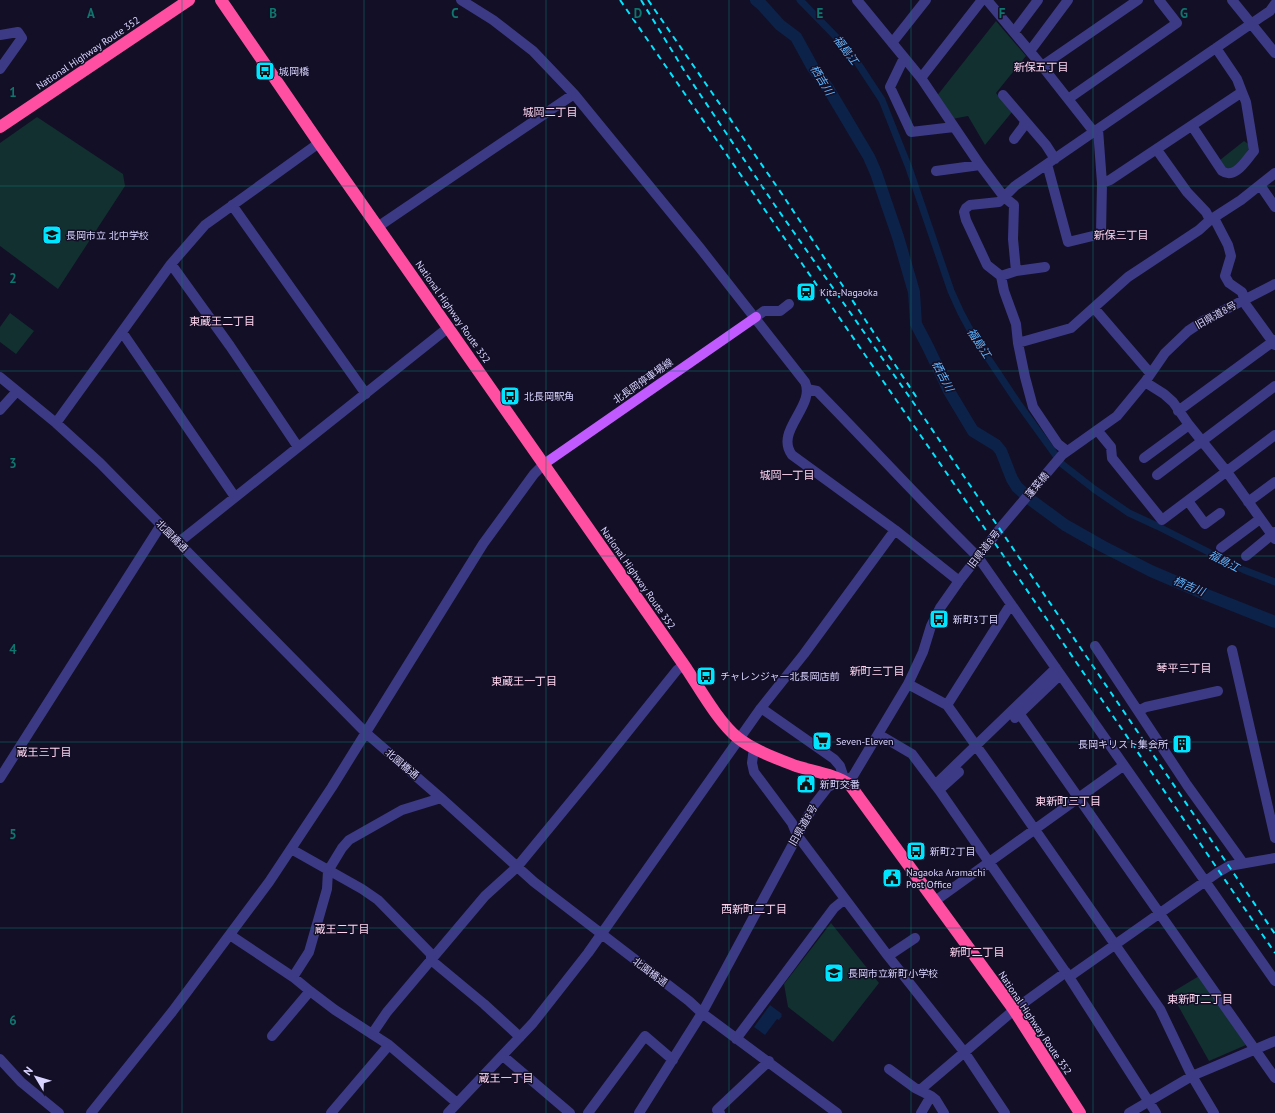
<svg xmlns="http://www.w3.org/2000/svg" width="1275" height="1113" font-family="'PT Sans','Noto Sans JP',sans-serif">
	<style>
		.green { fill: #12302f }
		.water { fill: #0c2248 }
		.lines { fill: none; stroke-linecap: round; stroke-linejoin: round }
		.canal { stroke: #0c2248; stroke-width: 7 }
		.river { stroke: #0c2248; stroke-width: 12 }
		.minor { stroke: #3d3a85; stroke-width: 10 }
		.major { stroke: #c25bff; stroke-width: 10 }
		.highway { stroke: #ff4fa3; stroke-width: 12 }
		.rail { stroke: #00e5ff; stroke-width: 2; stroke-dasharray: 6 5; stroke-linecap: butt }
		.grid { fill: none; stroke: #0f766e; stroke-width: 1; stroke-opacity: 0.55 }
		.labels { text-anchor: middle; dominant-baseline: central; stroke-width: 3; stroke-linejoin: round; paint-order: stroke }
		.street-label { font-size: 10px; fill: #d9d4ff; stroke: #130f26 }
		.poi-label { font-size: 10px; fill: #d9d4ff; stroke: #130f26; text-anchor: start }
		.water-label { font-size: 11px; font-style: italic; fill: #62b6ff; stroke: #130f26 }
		.neighbourhood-label { font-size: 11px; fill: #ffd6f0; stroke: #130f26 }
		.grid-label { font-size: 13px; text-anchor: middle; font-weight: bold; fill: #0f766e; stroke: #130f26; stroke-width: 3; stroke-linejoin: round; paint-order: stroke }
	</style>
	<rect width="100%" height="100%" fill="#130f26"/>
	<!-- green -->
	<path class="green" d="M996,21l30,35 -30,37 16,19 -27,33 -17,-29 -16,3 -16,-22z
		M37,117l86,57 2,12 -67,103 -58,-43v-103z
		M1244,141l6,4 -2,7 -16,17 -7,-1 -5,-8z
		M10,313l24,18 -18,23 -16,-12v-15z
		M831,923l48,60 -46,59 -45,-35 -4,-23z
		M1199,976l47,69 -37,16 -38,-68z"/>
	<!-- water -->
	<path class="water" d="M770,1005l12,9 -1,1 1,1 -3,4 -2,-1 -12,16 -11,-8z"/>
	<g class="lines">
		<!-- canal -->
		<path class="canal" d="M800,0l40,41 17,21 25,38 27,68 42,123 10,22 13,24 44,66 44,61 32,25 35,24 28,13 87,44 31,12"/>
		<!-- river -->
		<path class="river" d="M756,0l5,4 19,21 16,12 17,31 15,20 41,69 7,16 22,64 16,55 2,32 12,23 21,44 24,40 23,14 5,6 11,28 5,8 14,13 34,25 37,21 49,25 56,24 68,27"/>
		<!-- minor -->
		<path class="minor" d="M461,0l32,20 40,31 41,43 126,154 105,134c11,24 -31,49 -13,73l103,75 64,51
			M857,0l64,78 59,87 24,32 10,8 -1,34 3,32 -15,5 3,15 12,33 2,19 7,34 8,30 25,37 9,7
			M987,0l55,66 52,66
			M1232,0l43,53
			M1014,32l24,-32
			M0,35l18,-3 4,6 -22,31
			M892,43l34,-43
			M1030,51l38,-51
			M904,58l-14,29 21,45 43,-5
			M1042,66l96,-66
			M921,78l61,-78
			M1003,95l43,50 9,14
			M1068,99l109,-76 -18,-23
			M1192,126l30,45c13,9 24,-11 32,-20l-8,-49 -4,-10
			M1014,139l9,-12 2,-6
			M1157,150l30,42 19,20 4,8
			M1047,164l21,78 33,-8 1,-51 -4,-54
			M936,171l44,-6
			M1102,183l8,-3 132,-88 -5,-13 -21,-31
			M1260,185l15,22
			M232,205l134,189
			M1214,218l14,27 3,11 -6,20 4,7 13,9 4,13 29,40
			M379,226l195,-132
			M171,264l59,82 68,101
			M1016,271l29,-4
			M1001,276l-14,-11 -21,-45 -2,-8 2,-4 4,-3 29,-3 16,-16 246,-169 9,-6 5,-7
			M1094,308l56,65
			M756,317l8,-6h16l9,-7
			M122,332l113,165
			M1018,343l53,-15 57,-51 71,-47 11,-10 31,-20 34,-27
			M0,377l56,46 44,40 266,270 75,65 93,84 155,119 13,12 135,100
			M1145,382l19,12 9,8 16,23 38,47 48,67
			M807,389l10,2c54,55 106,112 161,166l297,424
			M0,410l17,-19
			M1178,411l97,-71
			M56,423l115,-159 34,-39 114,-82
			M1097,430l14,17 1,11 50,62 113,-85
			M1144,458l45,-33
			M1157,475l118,-89
			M1188,501l17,23 15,-11
			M1248,502l27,-20
			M179,542l270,-215
			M1221,548l39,-29
			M1246,556l29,-24
			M1095,646l92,139 56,78
			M1232,650l43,188
			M908,684l39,21 45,63 168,241 32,67 22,37
			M947,705l64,-101
			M761,708l73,51 6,7 5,15
			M1138,711l8,-4 72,-16
			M1019,713l256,365
			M1015,718l45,-43
			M878,734l34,20 27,36 130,187 87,136
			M754,748l-2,15 2,9 38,51 5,12 91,121 77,97 40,60
			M0,778l161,-253
			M935,785l121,-117
			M939,790l20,-18
			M291,849l71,40 16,11 53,54v6l53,44 36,33
			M935,901l188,-135
			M230,935l63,42 17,14 25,19 54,35 68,58
			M888,956l27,-18
			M293,977l16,-25 18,-63 1,-18 14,-23 7,-8 53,-30 39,-12
			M1069,977l148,-104 12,-7 46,-8
			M372,1034l15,-22 98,-116 32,-29 84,-102 76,-95 7,-5
			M272,1036l38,-45
			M736,1039l98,-131 11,-9
			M503,1056l67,57
			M0,1059l21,23 38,31
			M889,1069l26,19 16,8 5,4 8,13
			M920,1090l94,-80 52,-38
			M91,1113l81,-101 97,-130 63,-95 151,-243 51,-70 10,-10
			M331,1113l58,-68
			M448,1113l85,-90 55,-70 173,-245 43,-54 91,-124
			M588,1113l57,-77 28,24
			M639,1113l63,-100 112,-208 14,-18 8,-4 9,-2 8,-5 55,-92 15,-32 8,-26 9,-18 19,-27 43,-55 60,-71 55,-39 28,-34 20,-29 23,-22 15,-10 72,-37
			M720,1113l-3,-3 52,-49
			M921,1113l10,-17
			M1129,1113l63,-37 83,-35"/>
		<!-- major -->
		<path class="major" d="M544,464l212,-147"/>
		<!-- highway -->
		<path class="highway" d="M221,0l98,143 365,522c15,22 34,57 54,73 15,12 40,21 58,28 15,5 42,9 54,19l164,225 66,103
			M0,127l189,-127"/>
		<!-- rail -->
		<path class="rail" d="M620,0l359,520 296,433
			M641,0l44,72 89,132 153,218 348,512
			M648,0l136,197 133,201"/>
	</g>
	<!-- grid -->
	<path class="grid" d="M182,0v1113M364,0v1113M546,0v1113M729,0v1113M911,0v1113M1093,0v1113M0,186h1275M0,371h1275M0,556h1275M0,742h1275M0,928h1275"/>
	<!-- icons -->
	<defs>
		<g id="bus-square" transform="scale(1)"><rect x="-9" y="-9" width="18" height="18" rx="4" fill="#00e5ff" stroke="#130f26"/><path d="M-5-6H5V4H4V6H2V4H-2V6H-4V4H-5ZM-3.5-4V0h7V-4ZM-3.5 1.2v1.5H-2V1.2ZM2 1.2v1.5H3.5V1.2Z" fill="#111"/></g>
		<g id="school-square" transform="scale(1)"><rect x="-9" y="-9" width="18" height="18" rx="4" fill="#00e5ff" stroke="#130f26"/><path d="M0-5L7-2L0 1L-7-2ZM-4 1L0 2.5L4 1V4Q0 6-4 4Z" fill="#111"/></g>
		<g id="station-square" transform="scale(1)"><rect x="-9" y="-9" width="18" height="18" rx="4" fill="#00e5ff" stroke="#130f26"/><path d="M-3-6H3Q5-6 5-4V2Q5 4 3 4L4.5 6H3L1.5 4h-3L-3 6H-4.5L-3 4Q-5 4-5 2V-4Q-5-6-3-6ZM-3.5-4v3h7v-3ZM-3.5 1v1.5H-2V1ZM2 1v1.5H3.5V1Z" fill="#111"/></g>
		<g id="supermarket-square" transform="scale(1)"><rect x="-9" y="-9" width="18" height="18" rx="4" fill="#00e5ff" stroke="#130f26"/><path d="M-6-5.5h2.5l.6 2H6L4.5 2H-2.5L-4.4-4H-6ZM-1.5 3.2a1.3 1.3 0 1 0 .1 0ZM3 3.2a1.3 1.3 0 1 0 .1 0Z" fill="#111"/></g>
		<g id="building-square" transform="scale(1)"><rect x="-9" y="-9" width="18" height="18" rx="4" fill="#00e5ff" stroke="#130f26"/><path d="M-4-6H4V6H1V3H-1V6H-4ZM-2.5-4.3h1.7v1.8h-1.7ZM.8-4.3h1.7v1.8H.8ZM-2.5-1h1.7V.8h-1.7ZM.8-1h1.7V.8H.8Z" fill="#111"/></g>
		<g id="civic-square" transform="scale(1)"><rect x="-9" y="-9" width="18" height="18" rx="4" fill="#00e5ff" stroke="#130f26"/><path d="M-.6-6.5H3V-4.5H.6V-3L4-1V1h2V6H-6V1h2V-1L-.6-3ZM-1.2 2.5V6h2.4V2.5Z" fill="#111"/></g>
	</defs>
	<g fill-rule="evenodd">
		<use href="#bus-square" x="265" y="71"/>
		<use href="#school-square" x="52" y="235"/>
		<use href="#station-square" x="806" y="292"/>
		<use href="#bus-square" x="510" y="396"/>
		<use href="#bus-square" x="939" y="619"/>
		<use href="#bus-square" x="706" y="676"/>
		<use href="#supermarket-square" x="822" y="741"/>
		<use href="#building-square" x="1182" y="744"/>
		<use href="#civic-square" x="806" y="784"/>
		<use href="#bus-square" x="916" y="851"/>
		<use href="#civic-square" x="892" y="878"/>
		<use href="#school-square" x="834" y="973"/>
	</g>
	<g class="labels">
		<!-- street labels -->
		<g class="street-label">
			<text transform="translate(88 53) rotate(-34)">National Highway Route 352</text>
			<text transform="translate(453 312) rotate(55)">National Highway Route 352</text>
			<text transform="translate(1216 315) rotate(-29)">旧県道8号</text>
			<text transform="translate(643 381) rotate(-35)">北長岡停車場線</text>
			<text transform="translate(1037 485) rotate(-50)">蓬菜橋</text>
			<text transform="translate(172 536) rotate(45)">北園橋通</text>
			<text transform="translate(984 549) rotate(-52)">旧県道8号</text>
			<text transform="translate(638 578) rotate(55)">National Highway Route 352</text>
			<text transform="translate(402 764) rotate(40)">北園橋通</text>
			<text transform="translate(803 825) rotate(-60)">旧県道8号</text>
			<text transform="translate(650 972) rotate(37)">北園橋通</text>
			<text transform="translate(1035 1023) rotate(56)">National Highway Route 352</text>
		</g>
		<!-- poi labels -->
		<g class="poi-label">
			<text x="279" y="71">城岡橋</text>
			<text x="66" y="235">長岡市立 北中学校</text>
			<text x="820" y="292">Kita-Nagaoka</text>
			<text x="524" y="396">北長岡駅角</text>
			<text x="953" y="619">新町3丁目</text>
			<text x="720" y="676">チャレンジャー北長岡店前</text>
			<text x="836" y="741">Seven-Eleven</text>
			<text x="1168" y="744" text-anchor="end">長岡キリスト集会所</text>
			<text x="820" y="784">新町交番</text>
			<text x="930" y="851">新町2丁目</text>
			<text x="906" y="872">Nagaoka Aramachi<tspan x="906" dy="12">Post Office</tspan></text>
			<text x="848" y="973">長岡市立新町小学校</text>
		</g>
		<!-- water labels -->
		<g class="water-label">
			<text transform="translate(846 50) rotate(53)">福島江</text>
			<text transform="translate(822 80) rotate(59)">栖吉川</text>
			<text transform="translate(979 343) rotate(57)">福島江</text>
			<text transform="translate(943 376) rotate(62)">栖吉川</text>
			<text transform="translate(1224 561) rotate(27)">福島江</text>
			<text transform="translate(1189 586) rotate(22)">栖吉川</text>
		</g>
		<!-- neighbourhood labels -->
		<g class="neighbourhood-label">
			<text x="1041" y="67">新保五丁目</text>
			<text x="550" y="112">城岡二丁目</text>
			<text x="1121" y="235">新保三丁目</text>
			<text x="222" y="321">東蔵王二丁目</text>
			<text x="787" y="475">城岡一丁目</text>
			<text x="1184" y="668">琴平三丁目</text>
			<text x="877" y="671">新町三丁目</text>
			<text x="524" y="681">東蔵王一丁目</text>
			<text x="44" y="752">蔵王三丁目</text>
			<text x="1068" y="801">東新町三丁目</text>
			<text x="754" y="909">西新町二丁目</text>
			<text x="342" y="929">蔵王二丁目</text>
			<text x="977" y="952">新町二丁目</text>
			<text x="1200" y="999">東新町二丁目</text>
			<text x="506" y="1078">蔵王一丁目</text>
		</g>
	</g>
	<g class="grid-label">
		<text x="91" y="18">A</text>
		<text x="273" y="18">B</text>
		<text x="455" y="18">C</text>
		<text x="638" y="18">D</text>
		<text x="820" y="18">E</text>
		<text x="1002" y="18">F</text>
		<text x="1184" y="18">G</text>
		<text x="13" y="97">1</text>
		<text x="13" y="283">2</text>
		<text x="13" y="468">3</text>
		<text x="13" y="654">4</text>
		<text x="13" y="839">5</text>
		<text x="13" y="1025">6</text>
	</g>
	<!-- north arrow -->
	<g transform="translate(36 1077) rotate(308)" stroke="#130f26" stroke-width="3" paint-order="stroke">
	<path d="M0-3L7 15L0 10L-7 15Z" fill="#d9d4ff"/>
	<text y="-6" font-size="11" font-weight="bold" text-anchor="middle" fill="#d9d4ff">N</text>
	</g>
</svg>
